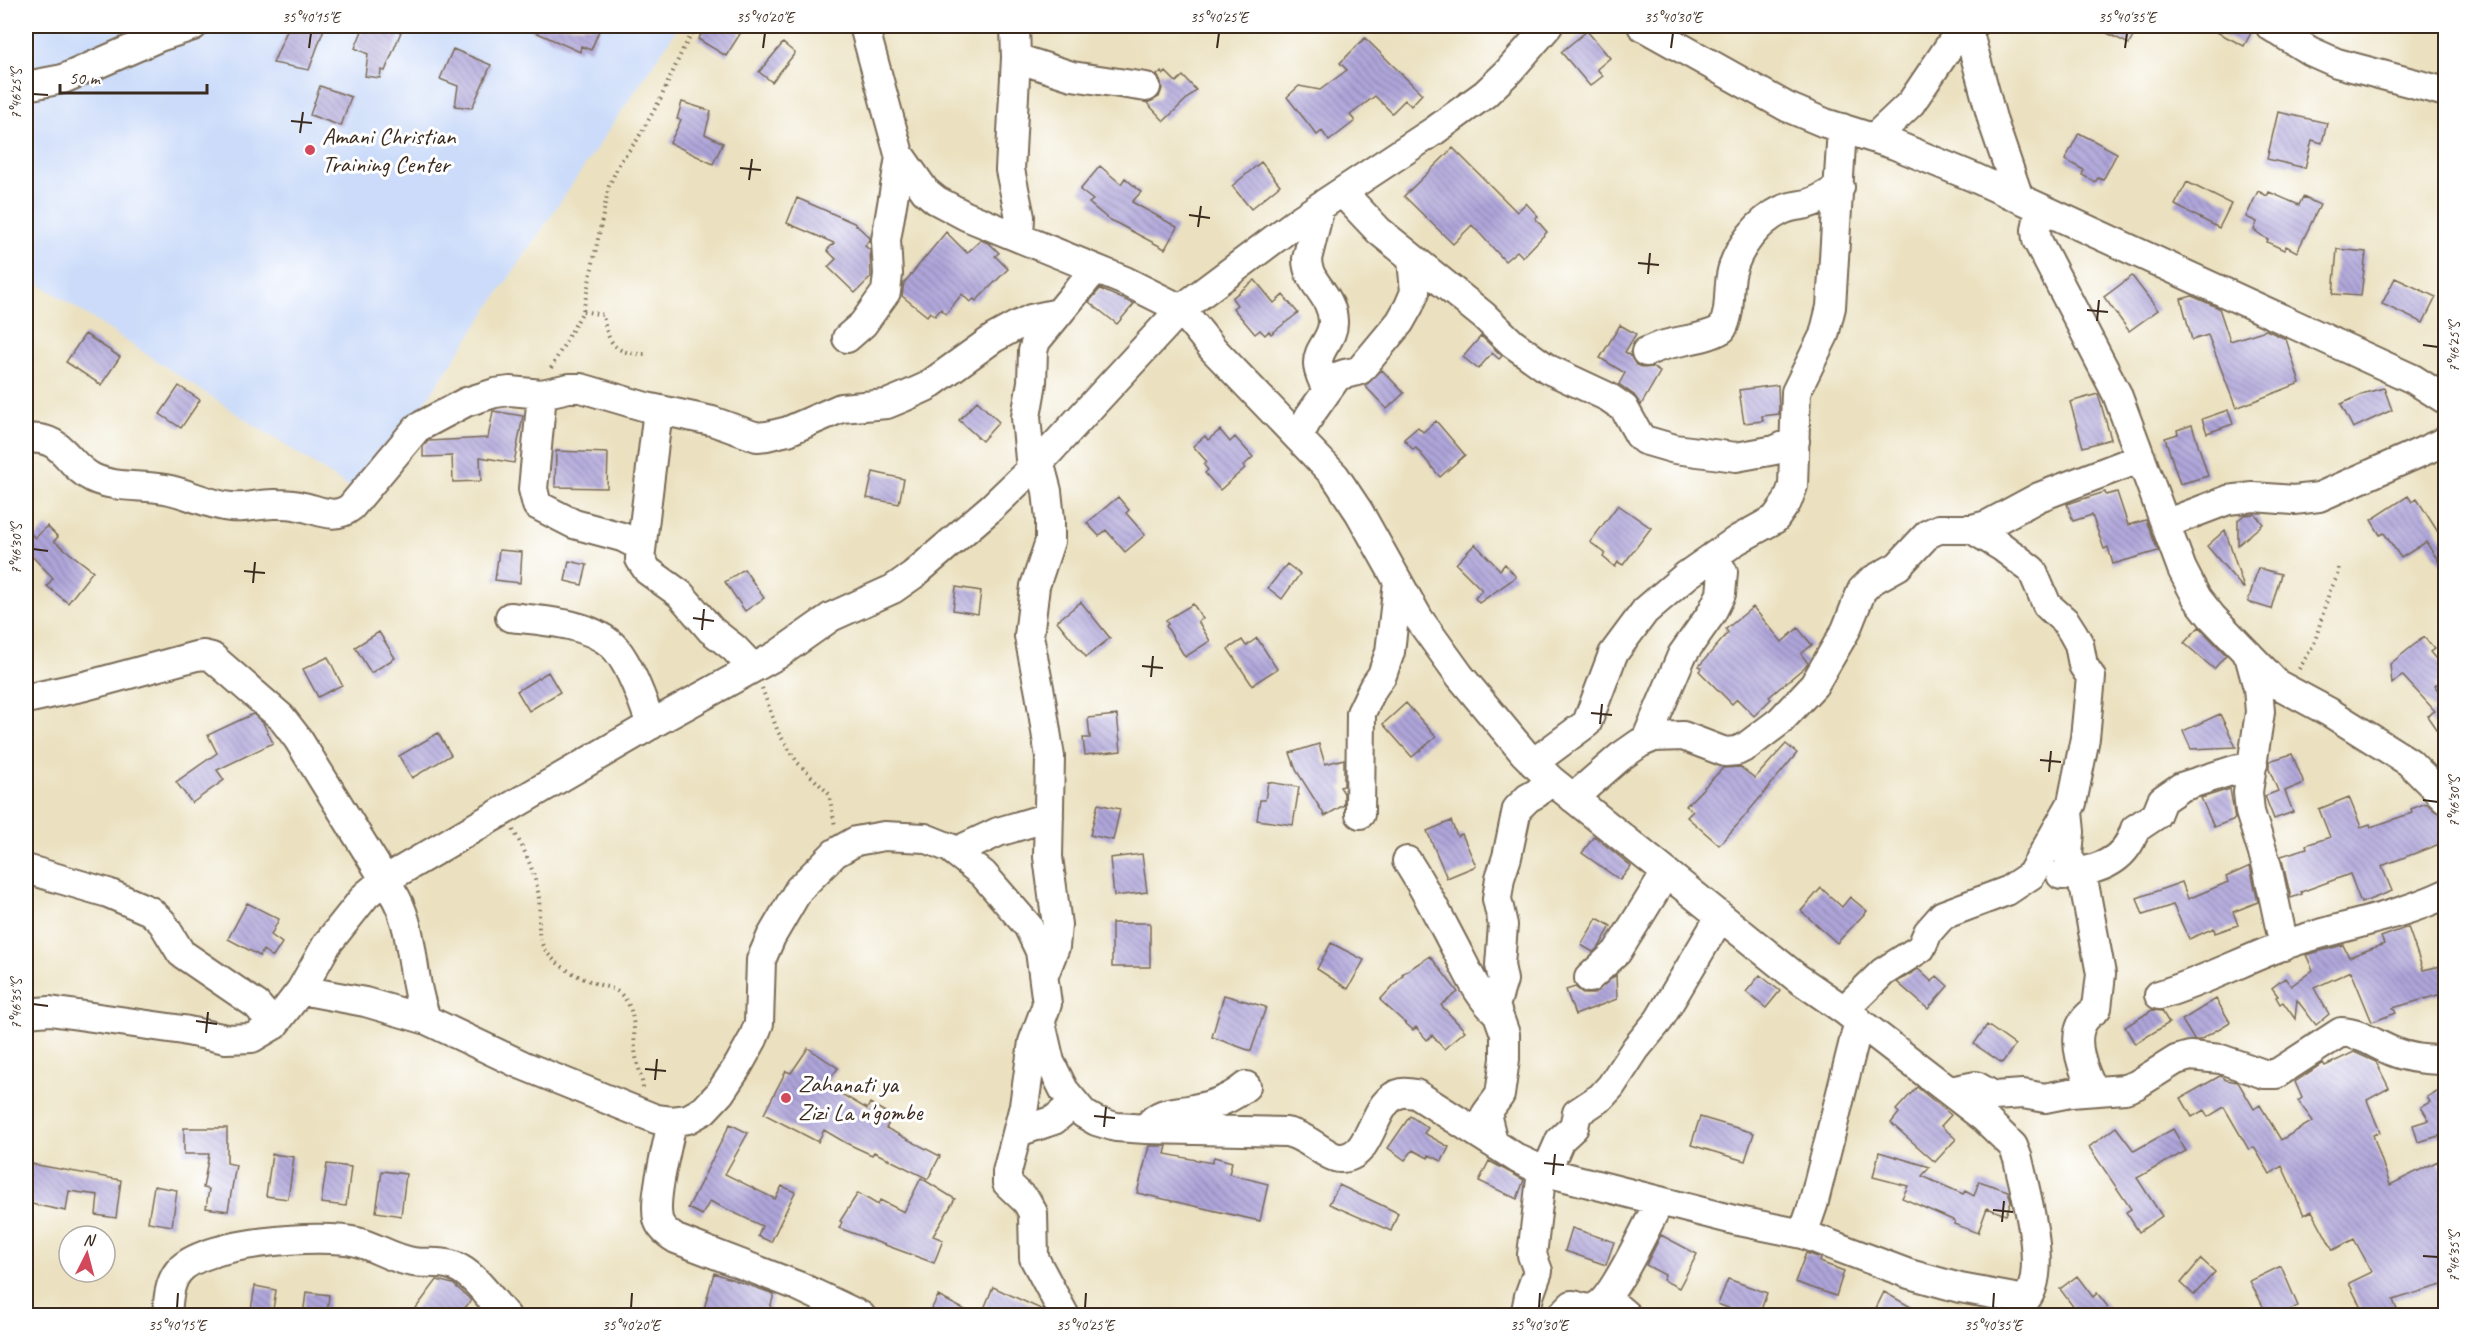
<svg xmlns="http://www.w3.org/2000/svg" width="2471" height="1341" font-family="Caveat,sans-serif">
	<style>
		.built { fill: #cbdbf9 }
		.building { fill: url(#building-back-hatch) }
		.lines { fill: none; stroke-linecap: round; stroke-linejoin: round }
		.minor-casing { stroke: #796a57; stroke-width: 32 }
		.path { stroke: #796a57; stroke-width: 4; stroke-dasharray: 1.5 4.5; stroke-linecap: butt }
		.minor { stroke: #fff; stroke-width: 28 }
		.ticks { fill: none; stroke: #3b2a1e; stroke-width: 2 }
		.poi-dot { fill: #d1495b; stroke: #fff; stroke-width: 2 }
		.labels { text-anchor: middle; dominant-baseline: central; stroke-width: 6; stroke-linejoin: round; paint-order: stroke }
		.poi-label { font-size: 24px; fill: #3b2a1e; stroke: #fff; text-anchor: start }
		.neatline { fill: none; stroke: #3b2a1e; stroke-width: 2 }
		.ticks-label { font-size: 15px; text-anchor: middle; fill: #3b2a1e }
	</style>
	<defs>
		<pattern id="building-back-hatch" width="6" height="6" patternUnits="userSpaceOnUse" patternTransform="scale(1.5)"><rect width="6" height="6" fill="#afa5da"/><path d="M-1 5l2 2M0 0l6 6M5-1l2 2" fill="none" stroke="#9087b0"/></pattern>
	</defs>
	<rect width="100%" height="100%" fill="#fff"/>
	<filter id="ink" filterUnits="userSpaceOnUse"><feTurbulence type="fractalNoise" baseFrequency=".0167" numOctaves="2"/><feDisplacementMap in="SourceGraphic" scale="12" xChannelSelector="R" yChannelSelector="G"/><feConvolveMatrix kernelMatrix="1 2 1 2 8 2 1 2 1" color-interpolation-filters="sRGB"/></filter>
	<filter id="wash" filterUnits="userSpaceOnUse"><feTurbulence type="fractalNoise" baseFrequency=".008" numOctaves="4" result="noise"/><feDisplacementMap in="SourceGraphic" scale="24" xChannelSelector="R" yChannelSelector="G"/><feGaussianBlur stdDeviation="1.35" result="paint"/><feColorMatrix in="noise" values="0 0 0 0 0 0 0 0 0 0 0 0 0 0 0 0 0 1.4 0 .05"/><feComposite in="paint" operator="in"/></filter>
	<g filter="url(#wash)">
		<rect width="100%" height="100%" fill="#ebe1c0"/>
		<!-- built -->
		<path class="built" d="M26,26h653l-317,470 -336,-221z"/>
		<g id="blocks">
			<!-- building -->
			<path class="building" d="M289,26h36l-16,44 -36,-7z
				M364,26h21l16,6 -16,39 -4,-1 -1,8 -15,-2 3,-22 -13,-6z
				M522,26h79l-10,24 -10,-4 -1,6z
				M707,26h38l-19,30 -28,-17z
				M2093,26h46l-10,18z
				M2205,26h49v1l-10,19z
				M1587,31l23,27 -13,11 6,7 -13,10 -29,-34z
				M1365,38l57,56 -11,12 -6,-6 -13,13 -17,-17 -25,19 5,6 -26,20 -7,-10 -5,4 -30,-38 12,-11 21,4 27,-20 -7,-7z
				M783,43l12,10 -23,29 -13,-10z
				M453,49l38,16 -19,43 -17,-2 3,-20 -18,-7z
				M1161,72l2,3 3,-3 10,10 7,-6 13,14 -32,31 -17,-18 12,-6 3,-8 -1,-7 -4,-7z
				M320,86l31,11 -10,29 -31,-11z
				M682,102l29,9 -6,23 18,9 -10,21 -43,-21 11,-23 -4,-1z
				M2278,112l49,11 -5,20 -10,-3 -7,28 -38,-9z
				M2079,133l38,20 -14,27 -5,-2 -3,4 -13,-7 2,-5 -19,-10z
				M1453,148l64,64 9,-9 12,13 -3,2 12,14 -24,25 -6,-6 -12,10 -33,-36 -19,19 -49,-48z
				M1261,162l19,23 -29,24 -19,-23z
				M1100,166l21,18 4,-6 16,14 -9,10 45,25 -12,22 -58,-31 -18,-15 4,-3 -13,-10z
				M2187,182l44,22 -12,24 -44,-23z
				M2258,191l9,5 2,-4 30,13 4,-8 17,8 -23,47 -11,-6 -2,4 -17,-8 1,-2 -14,-10 3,-8 -11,-5z
				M797,198l57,25 16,15 -5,8 5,4 1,27 -16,16 -27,-26 8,-8 -9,-9 7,-7 -47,-20z
				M946,232l21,21 14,-13 9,4 9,9 -4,3 13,13 -32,32 -2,-2 -4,3 -8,-8 -16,20 -5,-5 -6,7 -5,-4 -3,4 -25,-20 2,-13z
				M2337,249l29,3 -5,44 -28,-2z
				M2132,276l26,34 -29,21 -25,-34z
				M2395,278l41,19 -13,26 -41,-19z
				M1255,280l19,23 9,-8 15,18 -27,21 -2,-3 -4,4 -5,-5 -5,4 -22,-26 4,-3 -5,-7z
				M1100,289l34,15 -17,20 -28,-22z
				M2192,296l27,12 11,33 36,-11 20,9 14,44 -64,25 -28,-73 -16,5 -11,-41z
				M1620,325l16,9 -11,18 5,3 6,10 8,3 8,-1 8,5 -19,33 -7,-10 -15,-11 6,-11 -25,-15z
				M85,334l35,23 -19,28 -35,-23z
				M1481,336l21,20 -3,3 -7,-6 -14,16 -15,-12z
				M1382,370l22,23 -17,16 -22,-23z
				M1778,385l1,29 -17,2 1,5 -19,2 -5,-33z
				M179,386l21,14 -19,28 -21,-14z
				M2384,388l8,22 -39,18 -12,-24 24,-11z
				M2098,394l13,45 -28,8 -13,-45z
				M977,401l22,21 -17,19 -23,-21z
				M2228,410l5,14 -26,9 -5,-14z
				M493,411l30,5 -9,47 -34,-6 1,24 -28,1 -1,-26 -29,1v-10l5,-6 60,-3z
				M1436,421l29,34 -25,22 -24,-29 -3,2 -9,-11 14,-12 5,5z
				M2192,425l16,51 -28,8 -15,-46 13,-4 -1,-4z
				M1220,430l10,12 5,-5 18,20 -10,9 2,2 -25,22 -15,-17 3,-3 -4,-5 3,-3 -14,-16 12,-10 3,4z
				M556,451l52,2 -1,35 -52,-1z
				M873,472l31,7 -5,25 -32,-6z
				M2105,492l1,3 11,-3 11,33 18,-5 12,31 -45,13 -5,-17 -4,2 -12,-34 -19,6 -6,-17z
				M2408,496l4,6 5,-3 28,44v28l-19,-29 -25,16 -17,-25 -4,2 -9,-15z
				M1118,497l11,13 -3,3 19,22 -20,17 -19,-22 -7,6 -12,-13z
				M1618,505l33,23 -28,37 -5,-3 -3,5 -12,-10 2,-4 -15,-11z
				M2255,514l8,10 -25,21v-25l6,-5z
				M47,526l11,11 -4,4 39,30 -25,32 -21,-17 6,-8 -27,-28v-21l9,9z
				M2225,530l19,58h-1l-36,-42z
				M1475,544l25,26 5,-6 11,13 -37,26 -4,-5 7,-8 -26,-26z
				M499,550l23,2 -2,31 -25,-3z
				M569,561l18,4 -5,20 -17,-4z
				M1287,564l13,10 -18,25 -14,-11z
				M2258,568l23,6 -10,35 -23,-7z
				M744,569l20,29 -19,13 -20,-29z
				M956,587l25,4 -3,23 -25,-4z
				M1081,602l29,36 -24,19 -29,-36z
				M1193,604l10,15 -5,2 12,20 -25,16 -19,-31 2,-2 -2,-4z
				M1753,607l29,35 16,-14 14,17 -11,9 7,9 -2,3 -37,31 2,2 -17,17 -17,-17 -5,5 -33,-33 3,-3 -3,-2 29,-33 -2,-4z
				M2199,627l27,28 -12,14 -30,-26z
				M379,632l16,26 -24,15 -16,-26z
				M2424,637l10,12 -4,3 15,18v6l-10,10 10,14v42l-18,-26 8,-5 -33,-36 -10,9 -2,-20z
				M1257,638l20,31 -25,16 -24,-36 14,-9 4,6z
				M328,657l14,28 -24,12 -15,-28z
				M548,672l12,20 -31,19 -12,-20z
				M1406,703l30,34 -24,20 -29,-33z
				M253,714l10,9 10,20 -56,27 7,10 -32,23 -16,-21 41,-29 -9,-18z
				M2220,714l16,33 -45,2 -8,-18z
				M1117,715l4,36 -36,4 -2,-17h7l-2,-20z
				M438,733l13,22 -39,23 -13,-22z
				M1319,744l6,20 19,-5v27l-4,1 4,6v12l-19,11 -29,-46 -6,-17z
				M1786,744l11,9 -58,70 -20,22 -32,-28 6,-6 -7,-5 37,-38 17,-1 15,11z
				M2292,754l12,29 -19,8 8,21 -19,7 -9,-23 13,-5 -9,-22v-8z
				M1268,782l31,5 -6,38 -36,-5 3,-20h5z
				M2230,789l5,30 -21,8 -13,-29z
				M2349,797l12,30 9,-3 1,3 41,-14 -1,-4 15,-6 9,8 10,4v27l-61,23 -2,2 10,24 -31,12 -11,-29 -49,18 1,2 -11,4 -10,-42 26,-8 -1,-3 24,-8 -11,-28z
				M1098,804l22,5 -7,31 -23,-5z
				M1451,821l6,15 5,-2 14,32 -29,12 -20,-47z
				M1594,836l37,30 -11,14 -38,-27z
				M1142,854l5,38 -33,4 -4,-38z
				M2250,866l8,36 -25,10 5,13 -23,8 -1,-5 -25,11 -16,-34 -30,10 -6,-17 45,-16 6,17 40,-17 -2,-5z
				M1821,888l21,19 8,-10 17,14 -30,32 -36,-32z
				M247,903l32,16 -8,16 11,8 -9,14 -10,-7 -3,6 -32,-17z
				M1597,918l14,8 -12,21 -6,5 -12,-7z
				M1112,923h38v44h-38z
				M2408,927l15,43 22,-5v28l-52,15 3,5 -24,9 -21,-51 -37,17 15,26 -13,11 -19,-25 -2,19 -12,-17 -3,2 -4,-7 2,-1 -6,-8 13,-10 6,8 22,-16 -7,-15 37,-10 6,12 35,-13 -3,-7z
				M1331,943l33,17 -16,29 -31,-20z
				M1430,956l28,36 -17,13 24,26 -21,18 -12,-14 -5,5 -11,-13 -3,3 -33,-30 23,-25 -1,-1z
				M1918,969l14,13 5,-6 11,10 -20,23 -31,-27z
				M1616,975l1,24 -42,16 -9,-25 9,-3 9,7h9z
				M1760,975l20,16 -14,17 -20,-16z
				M1224,995l42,12 -15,44 -39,-14z
				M2216,999l14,23 -30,18h-6l-12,-20z
				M2152,1010l10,1 7,12 -34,21 -10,-17z
				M1987,1025l28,20 -13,18 -28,-19z
				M808,1048l30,20 -12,17 41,24 3,-6 15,9 8,5 -7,11 54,28 -12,23 -54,-27 -2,3 -26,-12 -22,-13 -6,12 -54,-28 22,-43 5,2z
				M2354,1052l22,10 13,26 -22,12 13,32 -7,3 17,50 48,-24 7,15v55l-7,4 7,21v28l-52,16 4,10 -11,6h-21l-16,-33 23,-11 -18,-33 -21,11 -21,-39 -8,4 -22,-49 -12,8 -16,-27 -5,3 -25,-43 -16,10 -4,-7 -12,7 -11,-19 39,-22 6,4 12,2 16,27 6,-4 21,35 32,-19 -15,-20 4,-3 -7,-16 28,-19 2,3z
				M2445,1086v61l-6,-11 -21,6 -5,-17 16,-5 -8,-13 9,-5 -3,-5z
				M1917,1087l34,28 -10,11 15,13 -21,23 -44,-39 8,-10 -3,-3z
				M1410,1116l18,12 -4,5 25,14 -7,14 -13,-6 -1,3 -15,-8 -8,10 -17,-12z
				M1700,1117l54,16 -9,28 -54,-16z
				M730,1124l18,9 -23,41 50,25 7,-13 13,6 -24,50 -13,-6 4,-10 -52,-25 -8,14 -14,-7z
				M2116,1127l18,24 39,-22 13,22 -49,27 25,38 -23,16 -13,-20 5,-3 -42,-62z
				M184,1128h43v35l9,2 -8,46 -22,-3 3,-19 -6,-1 6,-34h-25z
				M1149,1146h18l-2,8 47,9 2,-6 18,5 -3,12 39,10 -8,37 -123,-28z
				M1879,1152l51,15 -8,9 41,18 2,-3 9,5 5,-15 29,10 3,10 -5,14 -19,-7 -9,25 -24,-9 1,-3 -53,-23 6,-12 -35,-9z
				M272,1154l22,3 -6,42 -22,-3z
				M1489,1161l35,19 -7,19 -38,-18z
				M26,1163l95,17 -5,38 -20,-3 2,-20 -29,-4 -3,20 -40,-8z
				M327,1164l24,3 -5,39 -25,-3z
				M382,1171l24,3 -5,42 -25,-4z
				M921,1178l34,21 -22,37 10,4 -9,23 -95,-35 3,-6 -2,-1 18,-28 20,12 2,-5 24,12z
				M1339,1185l59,28 -7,18 -62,-27z
				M154,1186l23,4 -5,36 -24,-4z
				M1572,1228l42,14 -8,23 -41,-14z
				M1661,1235l36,19 -18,34 -16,-8 2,-5 -19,-10z
				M1806,1253l15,5 -1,4 24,9 -8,25 -41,-14z
				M2201,1259l14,13 -21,23 -13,-12z
				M2281,1266l17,40 -20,10h-10l-18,-35z
				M714,1273l60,21 -6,22h-66z
				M2077,1276l16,21 4,-4 11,14 -11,9h-17l-20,-27z
				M1728,1279l39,14 -8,23h-11l-30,-12z
				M437,1280l16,4 18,16 -12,16h-49z
				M255,1286l21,4 -4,26h-22z
				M993,1287l50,23 3,6h-65z
				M306,1292l23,3 -2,21h-24z
				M1884,1292l43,24h-55z
				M938,1296l39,20h-49z"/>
		</g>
	</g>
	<g filter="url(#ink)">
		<use href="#blocks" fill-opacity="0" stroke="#796a57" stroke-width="1.5"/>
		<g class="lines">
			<!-- minor casing -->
			<g class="minor-casing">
				<path id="minor" d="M864,26l35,128 26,37 11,9 30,16 159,65 56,28 32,40 122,127 24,36 60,107 41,57 64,77 27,27 245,197 48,33 140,108 29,28 5,13c7,33 32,115 7,141l-65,-12 -51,-14 -106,-40 -69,-14 -188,-48 -28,-13 -102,-65c-4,0 -10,-2 -14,-1 -32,6 -27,65 -62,65 -13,0 -34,-23 -54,-26l-140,-3 -30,-2 -20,-6 -12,-7 -20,-24 -14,-28 -9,-39
					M1015,26l1,32 -6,112 10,47 -1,20
					M1642,26l145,81 38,16 70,22 78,32 440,202 33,21
					M1967,26l26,96 26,76
					M2270,26l40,25 27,12 109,29
					M1016,58l56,18 74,11
					M26,86l37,-7 96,-42 34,-11
					M1874,138l37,-35 52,-77
					M1342,192l37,39 105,85 28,27 36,26 60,28 16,11 15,27 5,5 31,9 61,8 39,-7 20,-9
					M1320,207l-13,52c0,25 25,34 26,62 1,18 -16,27 -15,43 0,9 6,18 9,27
					M2040,208l-4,22 1,10 80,154 65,175 15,29 15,19 65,67 52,28 80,50 37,37
					M847,338l16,-14 23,-32 2,-18 -2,-34 14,-83
					M1646,352c25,-13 54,-10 76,-23 10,-18 5,-39 10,-58 6,-24 27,-50 48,-60 9,-5 18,-5 27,-7 12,-3 23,-11 33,-17
					M542,394l-9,95 4,16 37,19 48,13 18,9
					M658,410l-18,149 8,12 32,23 31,36 23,18 19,20
					M1299,436l11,-21 27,-38c8,-5 14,-3 23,-7l40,-48 9,-16 6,-14 -3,-33
					M26,439c37,-5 40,26 67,39 21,10 50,7 72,11 23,4 44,16 66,18 16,2 30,-4 46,-3 7,0 15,0 22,2 19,3 35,15 52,1l66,-79 49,-26 29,-9 15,-2 32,3 27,-6h12l65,19 66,14 45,16 10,-1 21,-5 53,-23 46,-4 17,-7 22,-10 68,-49 20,-11 17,-8 28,-6
					M1039,461l8,30 3,28v22l-15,45 -6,50 11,57 10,64 -2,100 9,68 -2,22 -11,28
					M1031,470l-5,-53 6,-35 1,-31 3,-10 59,-72
					M2165,524l63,-24 25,-3 41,3 25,-3 127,-56
					M510,617c34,4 76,5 102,28 16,14 32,59 39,80
					M2249,655l9,33 2,24 -12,80 2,20 17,54 17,80
					M26,699l59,-13 111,-30 8,-1 8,2 69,60 17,22 98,159c20,38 14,83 31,122
					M1646,740l36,-85 29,-41 10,-20 2,-22 -9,-16
					M1533,763l54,-40 26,-69 32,-43 42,-36 50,-35 38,-21 12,-17 6,-16 3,-94 28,-57 7,-28 11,-179
					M1573,798l47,-41 20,-14 14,-6 29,-1 42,16 12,-1 10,-5 33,-25 34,-36 32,-55 16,-40 9,-9 27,-15 30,-32 11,-5h33l15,-4 52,-28 102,-39
					M2068,812l2,20 -2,24 17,33 16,85 -4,34c-5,5 -11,8 -14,14 -12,19 1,51 11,69
					M1360,814l1,-101 12,-25 9,-13 8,-23 8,-70
					M955,852l43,-20 51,-15
					M1407,861c19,29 34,60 50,90 12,23 21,45 40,62
					M26,869l82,24 42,18 12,11 19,31 76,52 17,20
					M2061,875c33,-4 64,-11 74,-46l21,-14 6,-15 19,-13 72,-23
					M1589,978l28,-26 49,-79
					M301,990l64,12 62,18 95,45 134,54 16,2 16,-2 16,-9 16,-17 18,-27 15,-27 6,-16 2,-63 10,-23 28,-48 36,-36 21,-12 28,-5 41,2 25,10 33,26 45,52 12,25 7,53 -14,38 -9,64 -17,66v11l20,19 6,11 1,45 31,58
					M2159,995c44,-13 85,-35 128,-51 52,-18 108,-26 159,-50
					M1844,1010l39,-38 38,-24 7,-16 15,-17 64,-24 24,-16 41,-72 13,-65 6,-61 -8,-12 -4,-21 -6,-11 -7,-11 -19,-17 -15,-35 -30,-23 -30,-18
					M26,1013l24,-2 133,19 43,9 26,-1 22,-13 27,-35 26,-46 39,-49 17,-14 278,-162 116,-64 54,-38 62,-28 20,-14 79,-68 54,-52 135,-146 120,-90 133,-88 51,-37 23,-22 40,-46
					M1950,1091l26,-5 18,10 29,-2 22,4 25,-5 55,-4 11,-4 40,-25 14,-4 31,3 43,15h12l65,-42c20,1 35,13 53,20 15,6 36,9 52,7
					M672,1121c-4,25 -19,75 -14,98 2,9 10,15 18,20l122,47 63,30
					M1149,1125c11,-15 27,-12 44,-16 19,-3 39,-11 53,-23
					M1018,1132l36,-12 20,-17
					M1493,1142l-7,-28 14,-19 5,-36v-25l-10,-28 8,-26 -3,-15 3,-40 -6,-26 3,-21 7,-21 10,-48 11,-11 9,-5 14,-13
					M1546,1172l14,-32 14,-13 3,-14 24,-16 10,-11 25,-38 23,-28 61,-103
					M1803,1234l10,-29 46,-184
					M1606,1298l21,18
					M167,1316c1,-15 2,-33 11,-44 22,-30 145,-39 179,-30 19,5 36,17 56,20 13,2 28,-1 41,4 21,8 37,34 52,50
					M1525,1316l4,-20 9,-25 -6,-16 10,-85
					M1561,1316l11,-11c8,1 15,6 23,2 19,-8 53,-85 65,-106"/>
			</g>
			<!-- path -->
			<path class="path" d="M583,311l20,4c5,30 13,40 45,39
				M551,368l32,-57 26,-125 11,-24 17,-22 23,-40 23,-51 14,-23
				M2299,669l15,-25 15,-51 9,-18 1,-11
				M762,688l16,44 10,16 10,15 31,31 6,32
				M513,830c12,20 23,45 26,68 2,17 -4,34 5,50 11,18 34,29 53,36 6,2 16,4 21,8 21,16 14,43 18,65 2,10 6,20 7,31"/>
			<!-- minor -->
			<use href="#minor" class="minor"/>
		</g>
	</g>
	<!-- ticks -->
	<path class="ticks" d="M309,48l2,-15M763,48l2,-15M1217,48l2,-15M1671,48l2,-15M2125,48l2,-15M33,94l15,1M291,121l21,2M300,133l3,-21M740,168l21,2M749,180l3,-21M1189,215l21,3M1198,227l3,-21M1638,263l21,2M1648,274l2,-21M2087,310l21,2M2097,321l2,-21M2423,345l15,2M33,549l15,2M244,571l21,2M253,583l2,-21M693,618l21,3M702,630l2,-21M1142,666l21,2M1151,677l2,-21M1591,713l21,2M1600,724l2,-20M2040,760l21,2M2049,772l2,-21M2423,800l15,2M33,1004l15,2M196,1021l21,3M206,1033l2,-21M645,1069l21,2M655,1080l2,-21M1094,1116l21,2M1104,1127l2,-20M1544,1163l20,2M1553,1175l2,-21M1993,1210l20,2M2002,1222l2,-21M2423,1256l15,1M177,1308l1,-15M631,1308l1,-15M1085,1308l1,-15M1539,1308l1,-15M1993,1308l1,-15"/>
	<!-- markers -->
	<g class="poi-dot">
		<circle cx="310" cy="150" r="6"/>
		<circle cx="786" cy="1098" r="6"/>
	</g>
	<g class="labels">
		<!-- poi labels -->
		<g class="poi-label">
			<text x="322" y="136">Amani Christian<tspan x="322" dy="28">Training Center</tspan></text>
			<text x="798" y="1084">Zahanati ya<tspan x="798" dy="28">Zizi La n'gombe</tspan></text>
		</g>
	</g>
	<!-- margin -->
	<rect width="2471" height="1341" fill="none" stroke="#fff" stroke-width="66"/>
	<!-- north arrow -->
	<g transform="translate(87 1254) rotate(6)"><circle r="28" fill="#ffffff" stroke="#b1aaa5" stroke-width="1.5"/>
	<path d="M0-4.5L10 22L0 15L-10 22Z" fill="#d1495b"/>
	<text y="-9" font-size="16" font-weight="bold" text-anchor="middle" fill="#3b2a1e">N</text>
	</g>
	<!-- scale -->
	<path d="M60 84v9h147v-9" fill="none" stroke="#3b2a1e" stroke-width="3"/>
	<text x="69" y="84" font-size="18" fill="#3b2a1e" stroke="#ffffff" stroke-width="4.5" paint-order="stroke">50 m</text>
	<rect x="33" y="33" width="2405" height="1275" class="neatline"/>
	<g class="ticks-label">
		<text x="311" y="22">35°40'15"E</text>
		<text x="765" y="22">35°40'20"E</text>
		<text x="1219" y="22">35°40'25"E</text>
		<text x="1673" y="22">35°40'30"E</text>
		<text x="2127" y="22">35°40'35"E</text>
		<text transform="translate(16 94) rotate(-90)" y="5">7°46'25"S</text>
		<text transform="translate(2454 347) rotate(-90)" y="5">7°46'25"S</text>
		<text transform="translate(16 549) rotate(-90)" y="5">7°46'30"S</text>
		<text transform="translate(2454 802) rotate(-90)" y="5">7°46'30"S</text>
		<text transform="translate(16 1004) rotate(-90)" y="5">7°46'35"S</text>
		<text transform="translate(2454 1257) rotate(-90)" y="5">7°46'35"S</text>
		<text x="177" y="1330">35°40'15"E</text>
		<text x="631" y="1330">35°40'20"E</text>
		<text x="1085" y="1330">35°40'25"E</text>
		<text x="1539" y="1330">35°40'30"E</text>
		<text x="1993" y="1330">35°40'35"E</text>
	</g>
</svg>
